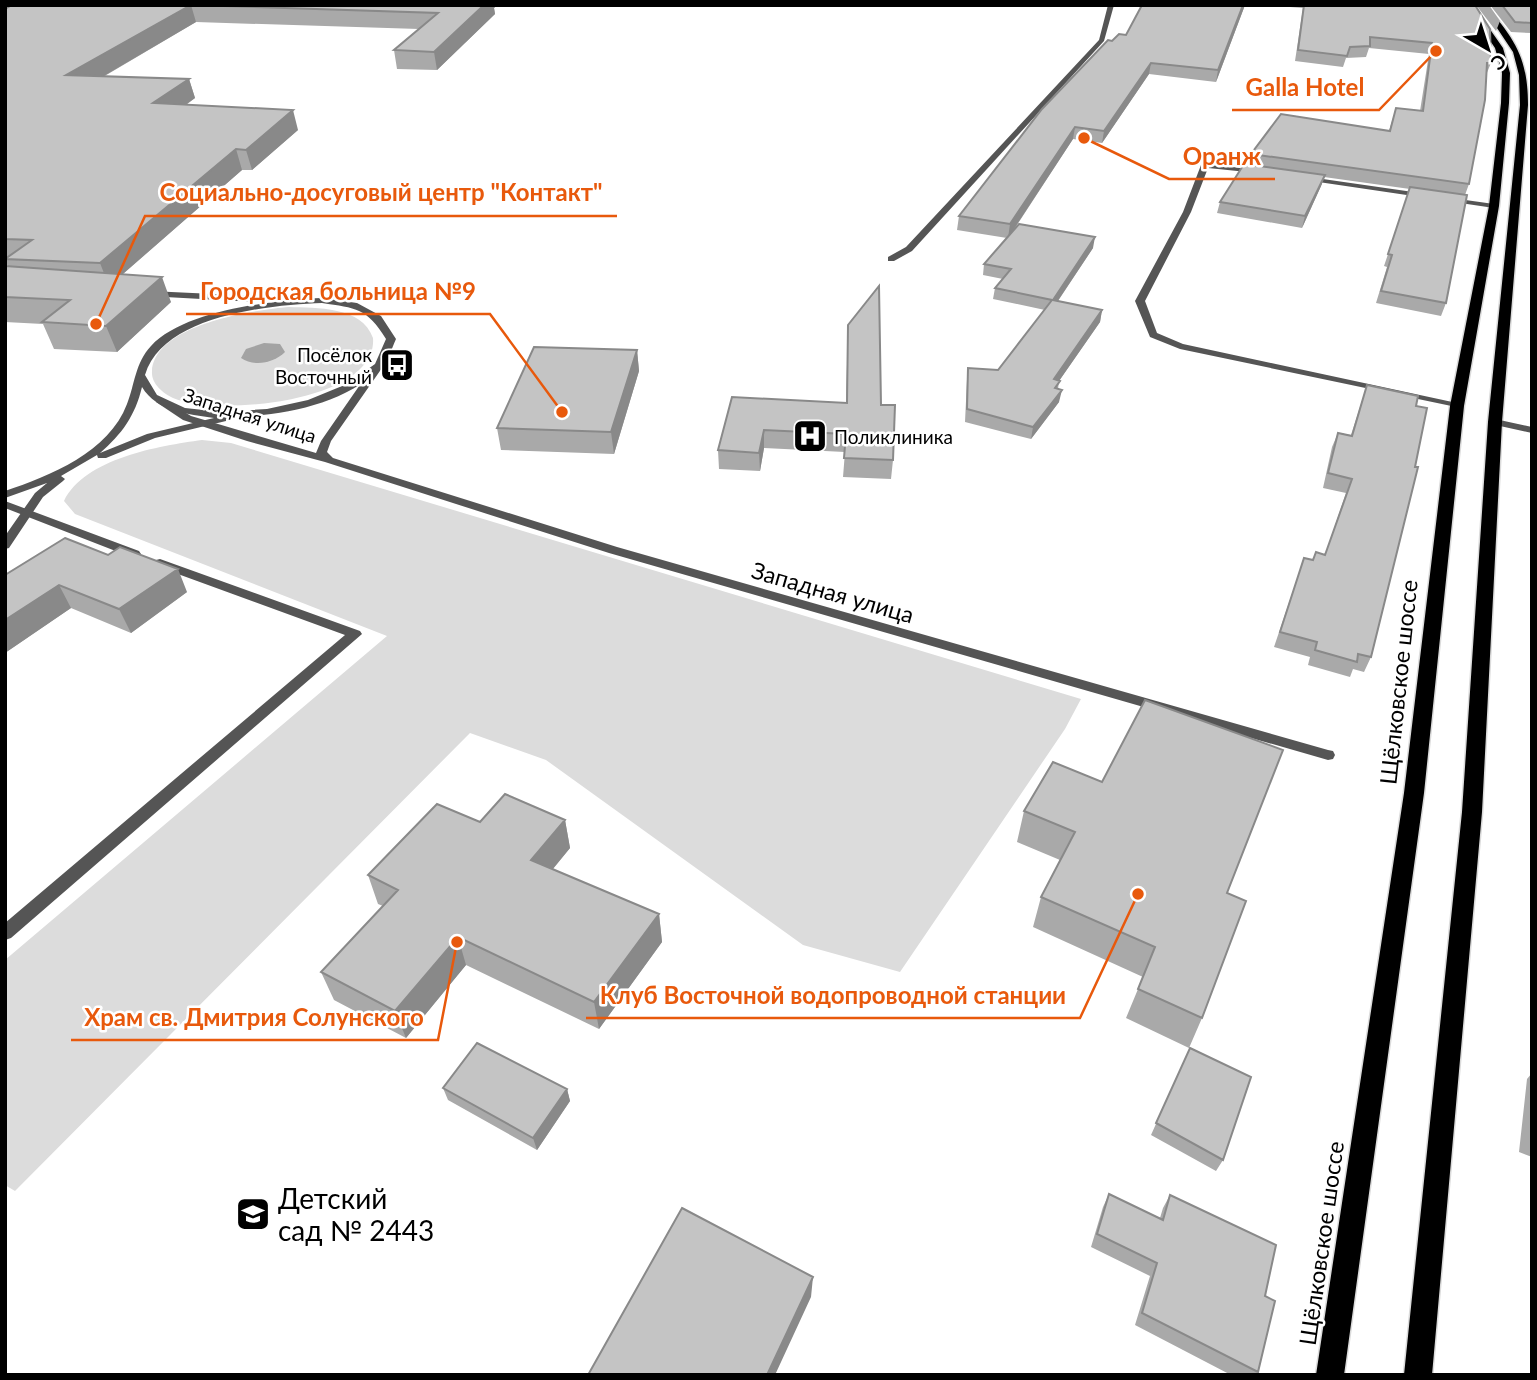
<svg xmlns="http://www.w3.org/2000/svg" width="1537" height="1380" font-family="Lato,sans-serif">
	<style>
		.green { fill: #dcdcdc }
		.water { fill: #a3a3a3 }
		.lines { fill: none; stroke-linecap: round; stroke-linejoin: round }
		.primary-casing { stroke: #dbdbdb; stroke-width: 3 }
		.minor { fill: #555; fill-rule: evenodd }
		.tertiary { fill: #555; fill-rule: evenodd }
		.primary { fill: #000; fill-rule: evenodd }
		.wall { fill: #a9a9a9 }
		.shaded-wall { fill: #898989 }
		.building { fill: #c4c4c4; stroke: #898989; stroke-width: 2 }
		.labels { text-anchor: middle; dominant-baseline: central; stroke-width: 5; stroke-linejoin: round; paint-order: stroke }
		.far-poi-label { font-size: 19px; fill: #000; stroke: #fff; text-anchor: end }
		.far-street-label { font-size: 19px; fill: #000; stroke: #fff }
		.street-label { font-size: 23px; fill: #000; stroke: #fff }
		.near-poi-label { font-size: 28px; fill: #000; stroke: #fff; text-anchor: start }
		.leader { fill: none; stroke: #e8590c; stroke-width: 2.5 }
		.callout-dot { fill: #e8590c; stroke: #fff; stroke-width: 2.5 }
		.callout-label { font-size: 24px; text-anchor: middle; font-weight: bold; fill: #e8590c; stroke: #fff; stroke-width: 5; stroke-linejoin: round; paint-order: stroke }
	</style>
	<rect width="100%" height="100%" fill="#fff"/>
	<!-- green -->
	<path class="green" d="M289,307c27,1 73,-1 84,31 5,64 -157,79 -200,60 -10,-5 -22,-14 -21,-27 3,-47 102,-61 137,-64z
		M202,440l29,3 850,256 -16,30 -165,243 -97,-27 -257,-185 -76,-27 -455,458 -10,-6v-225l382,-324 -312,-122 -11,-13c21,-43 95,-55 138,-61z"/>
	<!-- water -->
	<path class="water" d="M264,343l16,1 5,8c-11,11 -31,15 -44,6l5,-9z"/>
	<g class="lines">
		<!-- primary casing -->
		<g class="primary-casing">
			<path id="primary" d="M1466,5h7l30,43 7,25 -1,30 -10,103 -35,200 -40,387 -80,582h-28l88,-582 46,-387 39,-200 12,-103 1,-30 -7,-25z
				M1483,7h4c29,33 41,53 41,98l-26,317 -20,390 -50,563h-28l58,-563 26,-390 32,-317 -1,-30 -6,-23z"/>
		</g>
		<!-- minor -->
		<path class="minor" d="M1108,5h6l-10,36 -192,210 -18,10h-6v-4l18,-10 193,-207z
			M1205,163l56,8 -4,2 -49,-5 -17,44 -46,89 12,32 26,11 274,59 5,3 -1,2 -281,-59 -30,-12 -15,-36 48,-89 18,-47z
			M1302,176l125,18 4,2 -4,2 -122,-18h-3z
			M1444,197l50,7 4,2 -4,2 -47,-7 -4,-2z
			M373,366l9,2 -51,73 -4,11 6,6 284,89 711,203 5,1 2,4 -2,4 -5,1 -719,-207 -284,-91 -78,-21 -64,-21 -27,-18 1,-2h8l26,16 125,37 5,-12z
			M1495,419l37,8v6l-41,-9 -1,-2z
			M5,501l134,50 2,3 -2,3h-8l-126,-49z
			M160,559l200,72 2,3 -351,304 -6,2v-17l340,-288 -189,-69 -2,-3 2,-3z"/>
		<!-- tertiary -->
		<path class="tertiary" d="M150,291l106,5 5,3 -5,3 -109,-6v-4z
			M322,298l35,5 24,13 15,23c-4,9 -8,22 -15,29 -40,39 -101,47 -154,50l-1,3 -71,17 -49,20h-8l-1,-3 -36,21 4,3 -2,2 -20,16 -34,51 -4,1v-13l30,-43 12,-10 -42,15v-7c45,-15 104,-39 122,-87 8,-20 8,-41 24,-58 33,-36 124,-46 171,-48zM322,303c34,5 45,5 64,36l-11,25 -28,20 -39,16 -41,9 -45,3 -37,-4 -28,-13 -12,-20c18,-60 124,-70 177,-72zM142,387c15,25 46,27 72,31l-67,16 -47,19c22,-19 35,-37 42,-66z"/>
		<!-- primary -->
		<use href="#primary" class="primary"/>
	</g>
	<!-- wall -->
	<path class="wall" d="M5,5h492l-3,3 1,6 -58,56 -40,-1 -3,-19 25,-21 -223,-7 -93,55 86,2 6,19 -9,7 112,25 -46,40h-10l-119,104 48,28 -54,50 -63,-3 -11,-25 -38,-2v-56h3l-3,-4z
		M1245,5l-29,77 -67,-8 -47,69 -29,-4 -60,92 80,17 -35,53 44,9 -2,12 -41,59 -1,8 1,13 -28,37 -66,-17 2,-42 1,-12 30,2 47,-60 -52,-11 2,-11 8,-9 -20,-4 1,-11 23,-26 -50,-8 2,-14 153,-175 14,-6z
		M1263,5h212l16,58 -5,12 -17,109 -4,11 -19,108 -5,13 -65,-13 11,-36 -3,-1 26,-77 -86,-12 -3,9 -19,42 -85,-15 3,-11 28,-37 3,-11 138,-23 7,-23 24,3 9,-57 -60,-6 -3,9 -20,1 -3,9 -48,-6 8,-53z
		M1476,5h13l11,16 -4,10z
		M1490,5h42v30l-1,-2 -20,-1z
		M848,325l33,80 12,55 -2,19 -48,-2 2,-25 -81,-4 -4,23 -41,-2 -1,-19 14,-53 114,6z
		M637,350l2,21 -25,83 -113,-4 -4,-22z
		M1367,385l49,21 -45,251 -7,15 -11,-3 -3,8 -42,-12 2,-8 -36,-10 30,-89 9,2 3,-8 9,3 21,-62 -23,-5 9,-41 6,-14 13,2z
		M5,575l182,17 -56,41 -60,-25 -66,45z
		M1024,811l203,82 -25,125 -13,30 -63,-30 17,-41 -110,-50 8,-30 19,-37 -43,-18z
		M565,820l5,28 -17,21 106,45 3,28 -63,87 -133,-64 -60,73 -72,-38 -13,-28 62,-66 -5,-2 -10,-29 112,-53z
		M1190,1048l33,112 -7,11 -65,-36z
		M1532,1073v84l-13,-5 8,-73z
		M443,1088l124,1 3,12 -33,49 -89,-50z
		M1109,1194l51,24 3,-10 7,-13 95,101 -7,76 -2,3h-25l-96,-50 15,-49 -59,-29 12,-40z"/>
	<!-- shaded-wall -->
	<path class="shaded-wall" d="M191,5l5,17 -123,72 -7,-19z
		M484,5h13l-3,3 1,6 -58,56 -3,-18z
		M1243,5h2l-29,77 2,-12z
		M1151,63l-2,11 -47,69 2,-12z
		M189,79l6,19 -35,25 -7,-20z
		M293,110l5,20 -46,40 -6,-20z
		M1075,127l-2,12 -65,99 2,-14z
		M236,149l6,21 -133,116 -9,-23z
		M1325,175l-4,11 -19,42 3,-12z
		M1095,237l-2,11 -42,63 2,-11z
		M162,277l9,25 -54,50 -11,-26z
		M1102,310l-2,12 -48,69 2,-12z
		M637,350l2,21 -25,83 -3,-22z
		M1062,390l-3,12 -28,37 2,-12z
		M764,430v18l-4,23 -1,-18z
		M178,569l9,23 -56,41 -12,-24z
		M59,585l12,23 -66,45v-33z
		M565,820l5,28 -33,40 -6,-28z
		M659,914l3,28 -63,87 -5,-27z
		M458,937l8,28 -60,73 -11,-27z
		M567,1089l3,12 -33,49 -4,-12z
		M813,1277l-2,20 -36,78h-8z"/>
	<!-- building -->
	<path class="building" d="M12,5h472l-50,47 -40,-2 44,-37 -247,-8 -125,70 123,4 -36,24 140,7 -47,40 -10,-1 -136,114 -95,-4 27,-19 -27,-1v-230z
		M1142,5h101l-25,65 -67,-7 -47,68 -29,-4 -65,97 -51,-8 83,-107 66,-69 4,1 7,-7 7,1z
		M1304,5h171l15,24 1,34h-4l-2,37 -16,84 -218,-30 30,-40 109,17 6,-23 27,3 9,-68 -62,-6v9l-20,1 -3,9 -49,-6z
		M1502,5h30v18l-17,-1z
		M1244,164l81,11 -20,41 -85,-14z
		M1410,187l57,8 -21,108 -65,-12 11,-36 -4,-1z
		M1019,224l76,13 -42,63 49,10 -48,69 6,2 -5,7 7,2 -29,37 -66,-18 1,-41 30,2 54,-70 -57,-12 16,-19 -27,-5z
		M5,266l157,11 -56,49 -64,-4 28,-22 -65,-3z
		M879,286l2,119h14l-2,55 -49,-2 2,-24 -82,-4 -5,23 -41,-3 14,-53 115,6 1,-78z
		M534,347l103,3 -26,82 -114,-4z
		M1367,385l51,11 -2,10 11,2 -12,59h3l-47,190 -13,-3 -1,8 -42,-12 2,-8 -37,-10 24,-74 9,2 3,-8 9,3 27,-76 -24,-6 10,-40 14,3z
		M65,538l43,17 12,-8 58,22 -59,40 -60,-24 -54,35v-45z
		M1145,700l138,50 -56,143 19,8 -44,117 -64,-29 17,-42 -114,-50 34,-65 -51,-21 29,-49 49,20z
		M505,794l60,26 -34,40 128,54 -65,88 -136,-65 -63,74 -74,-39 77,-82 -30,-15 69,-71 43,18z
		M477,1043l90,46 -34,49 -90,-50z
		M1190,1048l61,29 -28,83 -67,-37z
		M1109,1194l54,26 7,-25 106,50 -11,51 10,5 -17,71 -116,-59 15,-50 -60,-29z
		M682,1208l131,69 -46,98h-179z"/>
	<!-- icons -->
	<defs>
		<g id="bus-square" transform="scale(1.75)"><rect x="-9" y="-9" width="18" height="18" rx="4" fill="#000" stroke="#fff"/><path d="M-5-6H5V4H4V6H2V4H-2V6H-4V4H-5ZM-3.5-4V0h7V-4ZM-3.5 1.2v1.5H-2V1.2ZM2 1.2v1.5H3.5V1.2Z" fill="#fff"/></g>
		<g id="hospital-square" transform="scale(1.75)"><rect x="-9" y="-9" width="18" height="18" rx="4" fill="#000" stroke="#fff"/><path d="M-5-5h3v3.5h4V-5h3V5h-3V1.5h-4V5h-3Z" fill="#fff"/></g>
		<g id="school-square" transform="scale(1.75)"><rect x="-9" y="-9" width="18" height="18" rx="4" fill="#000" stroke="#fff"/><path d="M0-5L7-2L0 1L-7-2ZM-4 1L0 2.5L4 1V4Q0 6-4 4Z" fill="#fff"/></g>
	</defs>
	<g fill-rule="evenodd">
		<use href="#bus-square" x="397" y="365"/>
		<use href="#hospital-square" x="810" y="436"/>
		<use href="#school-square" x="253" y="1214"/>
	</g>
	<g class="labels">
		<!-- far-poi labels -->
		<g class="far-poi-label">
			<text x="372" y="354">Посёлок<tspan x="372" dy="22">Восточный</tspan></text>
			<text x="834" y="436" text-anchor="start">Поликлиника</text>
		</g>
		<!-- far-street labels -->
		<g class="far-street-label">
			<text transform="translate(250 415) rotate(18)">Западная улица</text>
		</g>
		<!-- street labels -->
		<g class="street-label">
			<text transform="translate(833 592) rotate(16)">Западная улица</text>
			<text transform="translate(1398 682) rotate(-84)">Щёлковское шоссе</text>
			<text transform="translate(1321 1243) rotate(-82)">Щёлковское шоссе</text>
		</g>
		<!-- near-poi labels -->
		<g class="near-poi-label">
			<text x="278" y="1198">Детский<tspan x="278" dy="32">сад № 2443</tspan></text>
		</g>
	</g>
	<!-- callouts -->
	<path class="leader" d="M1436 51L1379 110H1232M1084 138L1169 179H1275M96 324L145 216H617M562 412L490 314H186M1138 894L1080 1018H586M457 942L438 1040H71"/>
	<g class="callout-dot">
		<circle cx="1436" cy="51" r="7"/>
		<circle cx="1084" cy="138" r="7"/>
		<circle cx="96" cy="324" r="7"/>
		<circle cx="562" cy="412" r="7"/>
		<circle cx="1138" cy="894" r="7"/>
		<circle cx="457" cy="942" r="7"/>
	</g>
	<g class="callout-label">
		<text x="1305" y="96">Galla Hotel</text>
		<text x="1222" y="165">Оранж</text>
		<text x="381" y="201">Социально-досуговый центр "Контакт"</text>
		<text x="338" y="300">Городская больница №9</text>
		<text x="833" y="1004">Клуб Восточной водопроводной станции</text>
		<text x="254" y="1026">Храм св. Дмитрия Солунского</text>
	</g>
	<!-- border -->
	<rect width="1537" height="1380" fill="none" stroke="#000000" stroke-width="14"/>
	<!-- north arrow -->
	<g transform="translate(1488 49) rotate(141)" stroke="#ffffff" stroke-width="5" paint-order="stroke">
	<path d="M0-5L12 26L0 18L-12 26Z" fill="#000000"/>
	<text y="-10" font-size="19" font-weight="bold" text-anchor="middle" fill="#000000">С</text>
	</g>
</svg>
